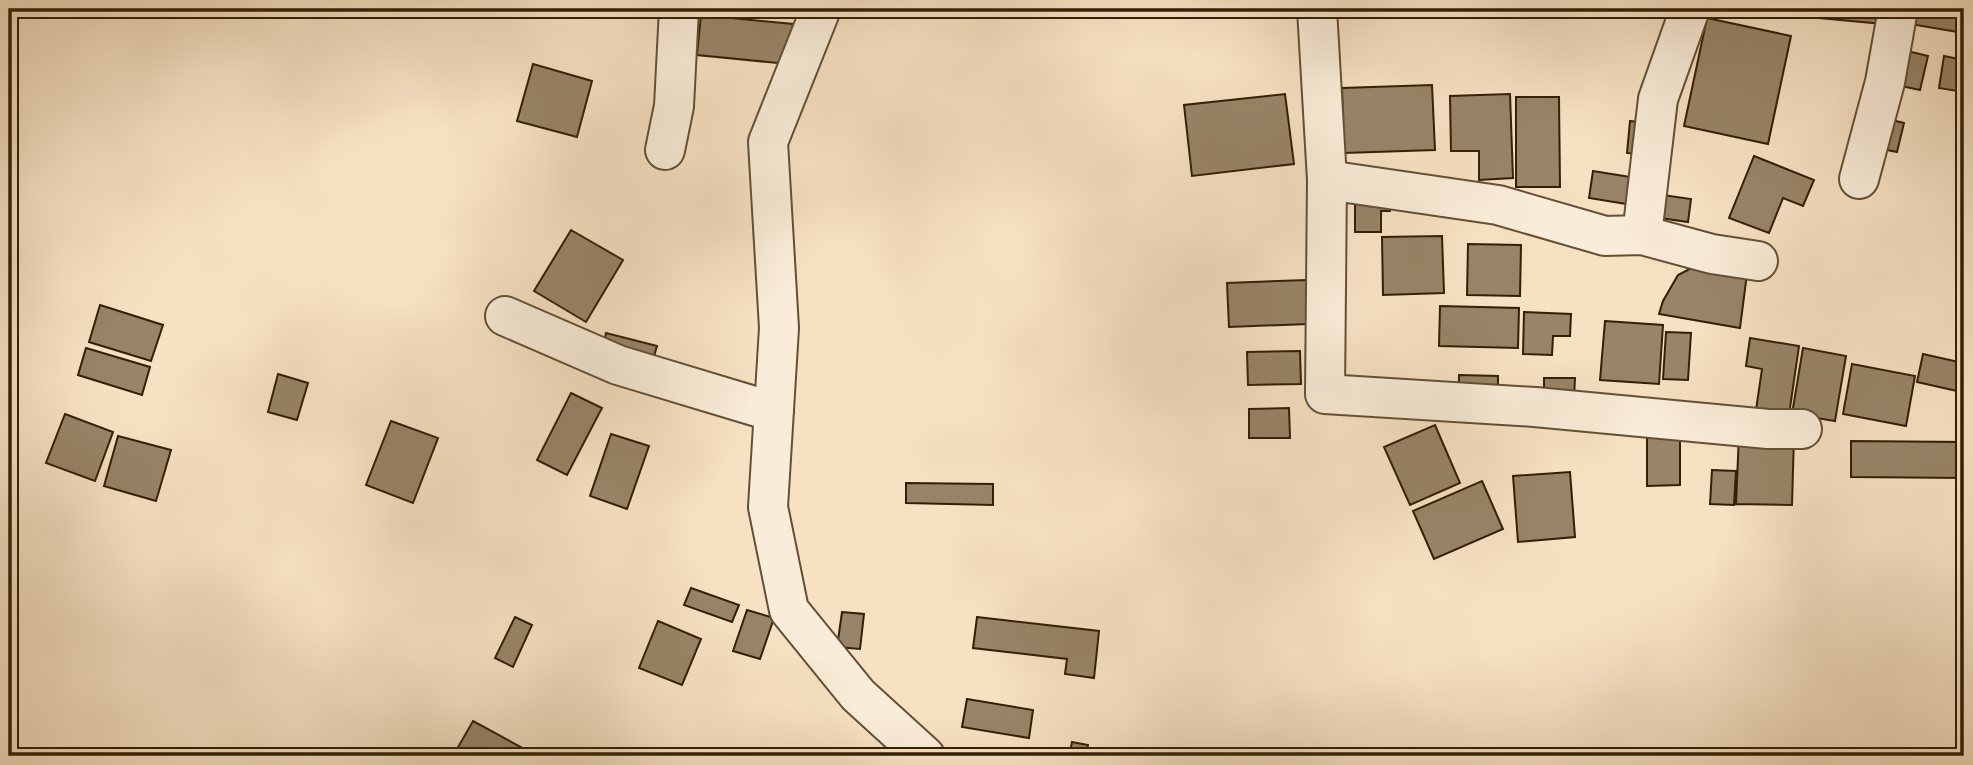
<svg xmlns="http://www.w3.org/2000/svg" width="1973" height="765" font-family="'IM FELL DW Pica',serif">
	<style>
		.building { fill: #988468; stroke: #321f06; stroke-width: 2 }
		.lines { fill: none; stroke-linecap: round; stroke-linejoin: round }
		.minor-casing { stroke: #635035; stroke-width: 42 }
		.minor { stroke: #f9ecd8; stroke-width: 38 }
	</style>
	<rect width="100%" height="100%" fill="#f6e1c3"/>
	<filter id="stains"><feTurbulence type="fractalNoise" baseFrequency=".00286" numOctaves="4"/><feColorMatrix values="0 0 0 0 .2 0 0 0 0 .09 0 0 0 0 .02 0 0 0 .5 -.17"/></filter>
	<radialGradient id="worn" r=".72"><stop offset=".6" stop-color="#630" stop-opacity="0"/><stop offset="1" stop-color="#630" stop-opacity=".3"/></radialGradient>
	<!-- building -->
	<path class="building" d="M763,9h37v3l-37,3z
		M1810,9h85l-2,16 -84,-8z
		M1906,9h44l14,2v22l-60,-10z
		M701,15l92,9 -5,40 -91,-9z
		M1707,18l84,18 -23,108 -84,-18z
		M1899,49l29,7 -8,34 -28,-6z
		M1944,56l20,4v32l-25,-4z
		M533,64l59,17 -15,56 -60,-16z
		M1432,85l3,65 -91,3 -2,-65z
		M1285,94l9,70 -102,12 -8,-71z
		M1510,94l3,84 -34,2v-29h-28l-1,-55z
		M1516,97h43l1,90h-44z
		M1880,117l24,6 -7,29 -24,-5z
		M1630,121l17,2 -4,32 -16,-2z
		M1754,156l60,24 -11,26 -20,-8 -14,35 -40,-15z
		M1593,171l50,8 -4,27 -50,-8z
		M1649,193l42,6 -3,23 -42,-6z
		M1355,196h35v15h-9v21h-26z
		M571,230l52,30 -37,62 -52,-31z
		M1442,236l2,57 -61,2 -1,-58z
		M1468,244l53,1 -1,51 -53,-1z
		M1701,263l47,3 -8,62 -81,-14 4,-13 15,-26z
		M1306,280l2,44 -79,3 -2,-44z
		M100,305l63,20 -12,36 -62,-19z
		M1440,306l79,2 -1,40 -79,-2z
		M1524,312l47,2 -1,22h-17l-1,19 -29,-1z
		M1605,321l58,4 -4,59 -59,-4z
		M1666,332l25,1 -3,47 -25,-1z
		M606,333l51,13 -5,17 -50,-12z
		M1750,338l49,8 -10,69 -33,-5 6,-41 -16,-3z
		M86,348l64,19 -8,28 -64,-20z
		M1803,348l43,8 -11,65 -43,-7z
		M1300,351l1,33 -53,1 -1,-33z
		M1923,354l40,9 -6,28 -40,-9z
		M1852,364l63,12 -9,50 -63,-12z
		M278,374l30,9 -11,37 -29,-8z
		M1459,375l39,1v14l-39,-1z
		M1544,378h31l-1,21 -30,-1z
		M571,393l31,15 -35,67 -30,-15z
		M1289,408l1,30h-41v-29z
		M65,414l48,18 -18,49 -49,-18z
		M391,421l47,17 -25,65 -47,-18z
		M1435,425l25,58 -50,22 -26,-58z
		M611,434l38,12 -22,63 -37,-13z
		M1739,434l55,2 -2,69 -56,-1z
		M1680,435v50l-33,1v-50z
		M118,436l53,14 -15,51 -52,-15z
		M1851,441l113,1v36l-113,-1z
		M1712,470l24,1 -2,34 -24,-1z
		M1570,472l5,65 -57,5 -5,-66z
		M1482,481l21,48 -69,30 -21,-48z
		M906,483l87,1v21l-87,-2z
		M691,588l48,17 -7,17 -48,-17z
		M747,610l27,8 -14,41 -27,-8z
		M842,612l22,2 -4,35 -23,-2z
		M515,617l17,8 -19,42 -18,-9z
		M977,617l122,14 -5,47 -29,-4 2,-15 -94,-11z
		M658,621l43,18 -19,46 -43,-17z
		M967,699l66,11 -4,28 -67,-11z
		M473,721l64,35h-84z
		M1072,742l16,3 -2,11h-17z"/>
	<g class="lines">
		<!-- minor casing -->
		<g class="minor-casing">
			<path id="minor" d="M821,9l-53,133 11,186 -11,179 21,103 69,85 67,61
				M1317,9l10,171 -2,214 210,13 233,22h34
				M665,150l9,-44 5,-97
				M1859,179l26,-97 13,-73
				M1327,180l171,25 107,31 37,-1 70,19 46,7
				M1642,235l16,-136 32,-90
				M505,316l113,49 156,47"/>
		</g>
		<!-- minor -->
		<use href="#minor" class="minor"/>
	</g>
	<!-- margin -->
	<rect width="1973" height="765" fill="none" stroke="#f6e1c3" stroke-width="35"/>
	<rect x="10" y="10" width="1952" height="744" fill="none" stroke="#321f06" stroke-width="3.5"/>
	<rect x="18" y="18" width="1938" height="730" fill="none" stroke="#321f06" stroke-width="2"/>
	<rect width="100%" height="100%" filter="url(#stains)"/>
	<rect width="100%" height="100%" fill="url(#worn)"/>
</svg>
